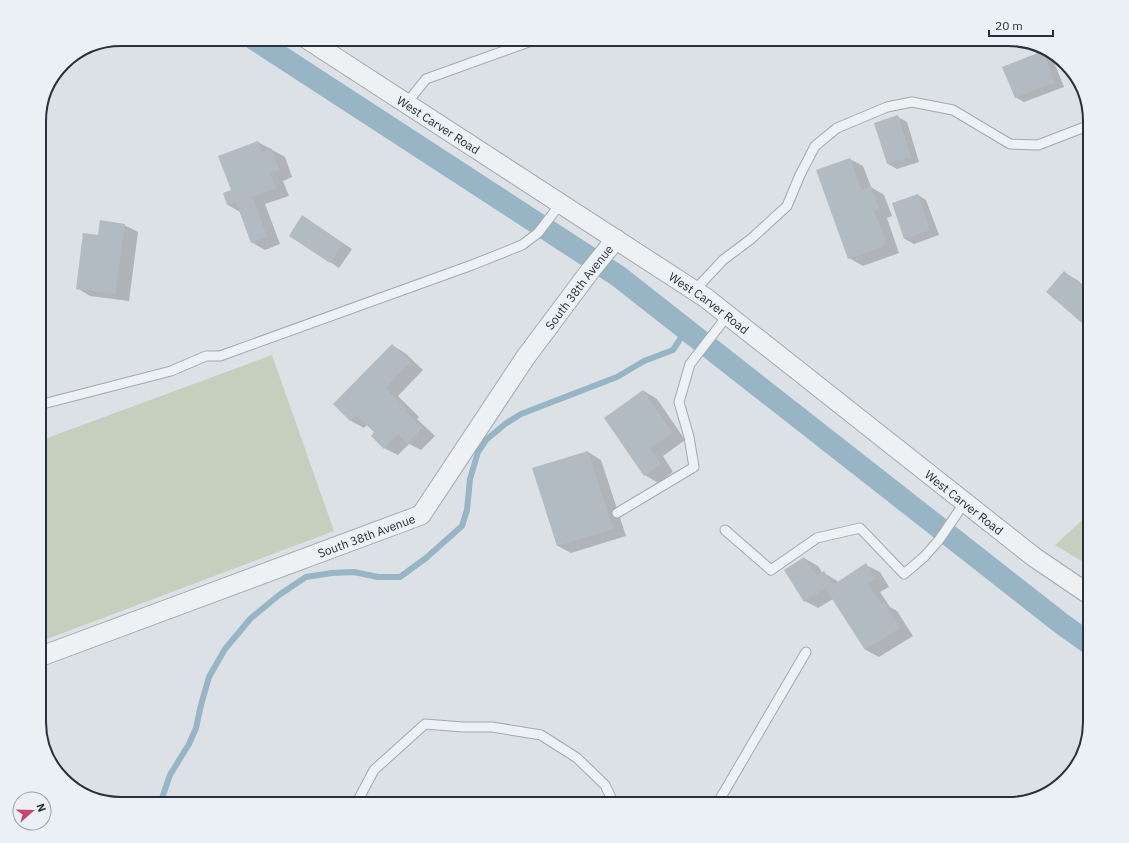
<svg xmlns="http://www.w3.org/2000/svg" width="1129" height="843" font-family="'IBM Plex Sans',sans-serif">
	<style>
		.green { fill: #c5cfbd }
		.shadow { fill: #0003 }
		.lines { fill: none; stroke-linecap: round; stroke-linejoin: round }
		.stream { stroke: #97b5c5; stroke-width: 6 }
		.canal { stroke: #97b5c5; stroke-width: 22 }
		.building { fill: #b3bbc2 }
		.lane-casing { stroke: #a2a9af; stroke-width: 11 }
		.street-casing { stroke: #a2a9af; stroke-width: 21 }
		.lane { stroke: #eef1f4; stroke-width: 9 }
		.street { stroke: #eef1f4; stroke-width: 19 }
		.labels { text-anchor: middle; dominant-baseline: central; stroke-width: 3; stroke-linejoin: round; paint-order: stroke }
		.street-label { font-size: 12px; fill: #26313b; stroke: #ebf0f4 }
		.rim { fill: none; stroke: #26313b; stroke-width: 2 }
	</style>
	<rect width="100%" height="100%" fill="#dce1e6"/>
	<!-- green -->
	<path class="green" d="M272,355l62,176 -295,111v-201z
		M1090,513v53l-35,-21z"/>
	<!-- shadow -->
	<path class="shadow" d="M1043,52l9,5 12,30 -40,15 -9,-5z
		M898,117l9,5 12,40 -22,7 -9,-5 -12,-40z
		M258,142l27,15 7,20 -9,4 6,15 -24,8 15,40 -15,6 -14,-8 -11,-30 -12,-7 -4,-11 8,-3z
		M850,159l13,7 8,21 13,8 8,21 -5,2 12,35 -36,13 -14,-8z
		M918,195l8,5 13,35 -25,9 -9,-5z
		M311,222l41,27 -13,19 -49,-33z
		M124,225l14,7 -9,69 -39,-5 -13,-8 22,-52z
		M1064,272l13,8 13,11v38z
		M392,345l13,8 18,17 -25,26 21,21 -2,2 18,17 -14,14 -12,-6 -11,11 -14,-7 -8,-16 -8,-8 -4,4 -13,-7 -16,-17z
		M644,391l13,8 28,41 -22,16 10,16 -15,11 -13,-8z
		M588,452l13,8 25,76 -55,17 -13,-7 -24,-77z
		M804,558l14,8 5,8 1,-1 15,9 27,-17 14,7 9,15 -9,5 10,15 7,4 16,25 -34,21 -13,-7 -33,-51 -15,9 -13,-7z"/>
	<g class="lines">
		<!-- stream -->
		<path class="stream" d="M160,804l10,-29 19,-31 7,-16 5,-23 8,-28 16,-28 26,-31 28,-23 27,-18 26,-4 22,-1 24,5h22l26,-19 36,-32 5,-16 3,-31 8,-27 8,-12 19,-16 16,-10 96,-37 27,-16 29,-11 13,-20"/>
		<!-- canal -->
		<path class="canal" d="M254,39l364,237 444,348 28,20"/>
	</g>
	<!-- building -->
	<path class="building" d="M1043,51l12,31 -40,16 -13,-31z
		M898,115l13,42 -24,7 -13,-41z
		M258,141l4,11 9,-4 8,22 -9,3 6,15 -24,9 15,39 -16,7 -15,-41 -9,3 -4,-12 8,-3 -13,-34z
		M850,158l12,32 9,-4 8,23 -5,2 13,34 -39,14 -32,-89z
		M918,194l12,36 -26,9 -12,-36z
		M302,215l41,28 -13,20 -41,-27z
		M100,220l25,4 -10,70 -39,-5 7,-56 15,2z
		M1064,271l26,23v36l-44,-38z
		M392,344l18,18 -25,26 22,21 -2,2 17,17 -15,16 -9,-10 -14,15 -13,-13 3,-4 -18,-17 -6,6 -17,-17z
		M643,390l30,43 -23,15 11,16 -17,12 -40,-58z
		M588,451l25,78 -56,17 -25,-78z
		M804,557l13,19 7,-5 9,14 33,-22 10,16 -8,5 13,20 3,-2 16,26 -35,22 -40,-62 -21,14 -20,-32z"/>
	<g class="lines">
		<!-- lane casing -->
		<g class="lane-casing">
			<path id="lane" d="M406,104l20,-25 111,-40
				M695,290l28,-30 28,-21 36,-33 13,-31 15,-29 22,-18 50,-21 25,-5 41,8 57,34 28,1 52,-20
				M39,405l132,-34 35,-15h14l252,-91 50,-20 16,-12 23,-30
				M617,513l77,-46 -5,-30 -10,-35 11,-38 38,-49
				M725,530l46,40 46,-32 43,-10 44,46 20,-17 15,-17 26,-38
				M356,804l18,-34 51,-46 38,3h29l49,8 36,23 28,27 9,19
				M717,804l89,-152"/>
		</g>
		<!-- street casing -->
		<g class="street-casing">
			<g id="street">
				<path id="s1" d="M307,39l399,259 328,259 56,38"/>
				<path id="s2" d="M39,657l382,-142 104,-157 65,-87 26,-32"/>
			</g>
		</g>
		<!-- lane -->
		<use href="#lane" class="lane"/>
		<!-- street -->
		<use href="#street" class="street"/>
	</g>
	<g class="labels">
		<!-- street labels -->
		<g class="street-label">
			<text stroke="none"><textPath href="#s1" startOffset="157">West Carver Road</textPath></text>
			<text stroke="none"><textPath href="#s2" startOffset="685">South 38th Avenue</textPath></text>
			<text stroke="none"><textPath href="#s1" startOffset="481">West Carver Road</textPath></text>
			<text stroke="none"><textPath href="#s1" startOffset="805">West Carver Road</textPath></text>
			<text stroke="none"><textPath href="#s2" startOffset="349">South 38th Avenue</textPath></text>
		</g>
	</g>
	<!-- crop -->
	<path d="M0 0H1129V843H0ZM121 46H1008A75 75 0 0 1 1083 121V722A75 75 0 0 1 1008 797H121A75 75 0 0 1 46 722V121A75 75 0 0 1 121 46Z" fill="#ebf0f4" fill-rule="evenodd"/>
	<path class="rim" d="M121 46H1008A75 75 0 0 1 1083 121V722A75 75 0 0 1 1008 797H121A75 75 0 0 1 46 722V121A75 75 0 0 1 121 46Z"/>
	<!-- north arrow -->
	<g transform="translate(32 811) rotate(70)"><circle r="19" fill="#ebf0f4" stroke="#9ca4aa"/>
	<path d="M0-3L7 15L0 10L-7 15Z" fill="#c9436d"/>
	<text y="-6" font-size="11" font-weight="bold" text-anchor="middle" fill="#26313b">N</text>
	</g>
	<!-- scale -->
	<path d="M989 30v6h64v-6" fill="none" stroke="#26313b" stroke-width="2"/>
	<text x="995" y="30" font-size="12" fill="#26313b" stroke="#ebf0f4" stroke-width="3" paint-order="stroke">20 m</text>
</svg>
